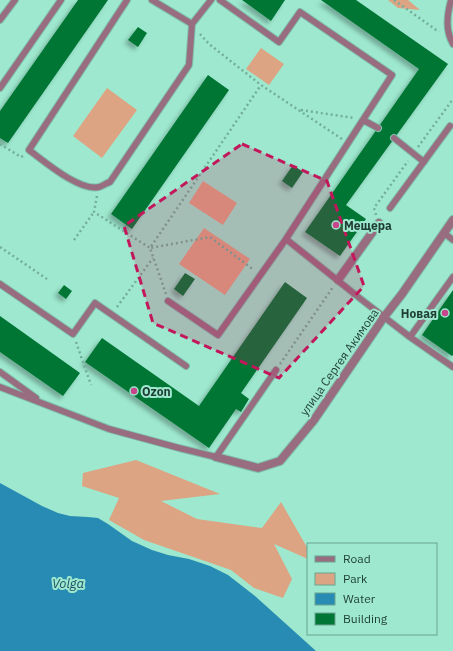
<svg xmlns="http://www.w3.org/2000/svg" width="453" height="651" font-family="'IBM Plex Sans',sans-serif">
	<style>
		.green { fill: #dda484 }
		.water { fill: #288bb4 }
		.building { fill: #007636; filter: url(#shadow) }
		.lines { fill: none; stroke-linecap: round; stroke-linejoin: round }
		.service-casing { stroke: #81c2ac; stroke-width: 8 }
		.pedestrian-casing { stroke: #81c2ac; stroke-width: 10 }
		.tertiary-casing { stroke: #81c2ac; stroke-width: 10 }
		.path { stroke: #72ae99; stroke-width: 2.5; stroke-dasharray: 2 3; stroke-linecap: butt }
		.service { stroke: #986d80; stroke-width: 6 }
		.pedestrian { stroke: #986d80; stroke-width: 8 }
		.tertiary { stroke: #986d80; stroke-width: 8 }
		.marked { fill: #c2185b; fill-opacity: 0.2; stroke: #c2185b; stroke-width: 3; stroke-dasharray: 8 5; stroke-linejoin: round }
		.poi-dot { fill: #c8458b; stroke: #9de8ce; stroke-width: 1.5 }
		.labels { text-anchor: middle; dominant-baseline: central; stroke-width: 4; stroke-linejoin: round; paint-order: stroke }
		.poi-label { font-size: 12px; font-weight: bold; fill: #1e3d33; stroke: #9de8ce; text-anchor: start }
		.street-label { font-size: 12px; fill: #1e3d33; stroke: #9de8ce }
		.water-label { font-size: 13px; font-style: italic; fill: #1e5167; stroke: #9de8ce }
	</style>
	<defs>
		<filter id="shadow"><feDropShadow dx="-3.5" dy="3.5" stdDeviation="2" flood-color="#0004"/></filter>
	</defs>
	<rect width="100%" height="100%" fill="#9de8ce"/>
	<!-- green -->
	<path class="green" d="M388,0h20l12,10 -22,-2z
		M261,48l23,16 -15,21 -23,-16z
		M107,88l30,22 -35,48 -29,-22z
		M203,181l34,22 -14,22 -34,-22z
		M204,228l46,31 -25,36 -46,-31z
		M136,460l84,34 -59,7 36,18 65,9 19,-26 27,47v10l-34,-15 18,35 -9,19 -29,-10 -23,-18 -87,-30 -35,-20 10,-22 -37,-12 1,-13z"/>
	<!-- water -->
	<path class="water" d="M0,483l42,23 16,7 12,3 18,1 10,1 10,6 24,17 20,9 16,5 21,4 21,7 18,9 27,21 61,55h-316z"/>
	<!-- building -->
	<path class="building" d="M78,0h30l-100,143 -8,-5v-27z
		M242,0h43l-14,21z
		M321,0h35l92,64 -102,141 20,14 -26,37 -35,-24 114,-163z
		M138,27l9,6 -9,14 -10,-7z
		M208,75l21,15 -97,139 -21,-15z
		M293,165l10,7 -11,16 -10,-7z
		M185,273l10,6 -12,17 -9,-7z
		M285,282l22,16 -66,95 8,6 -8,13 -5,-3 -27,39 -124,-86 17,-24 97,68z
		M64,285l8,6 -6,8 -8,-6z
		M453,290v65l-1,1 -30,-21z
		M0,316l80,57 -17,23 -63,-44z"/>
	<g class="lines">
		<!-- service casing -->
		<g class="service-casing">
			<path id="service" d="M127,0l-98,150c15,11 51,42 70,37 4,-1 7,-4 11,-5l79,-117 3,-41
				M152,0l40,24 19,-24
				M220,0l59,42 21,-30 92,63 -106,164 76,61 48,37
				M451,0c-4,15 -6,30 2,44
				M0,20l15,-20
				M0,88l61,-88
				M363,120l15,8
				M394,138l30,24
				M390,208l60,-82
				M444,233l9,7
				M453,277l-43,60 43,30
				M0,284l73,50 22,-31 91,63
				M168,301l50,34 68,-96
				M0,372l36,26
				M0,387l109,42 70,19 37,9 60,-87"/>
		</g>
		<!-- pedestrian casing -->
		<g class="pedestrian-casing">
			<path id="pedestrian" d="M338,280l41,-57"/>
		</g>
		<!-- tertiary casing -->
		<g class="tertiary-casing">
			<path id="tertiary" d="M216,457l42,11 22,-7 34,-41 70,-103 18,-23 51,-74"/>
		</g>
		<!-- path -->
		<path class="path" d="M394,0l45,32
			M200,34l9,10 52,41 81,54
			M301,110l53,8
			M0,144l21,13 2,-1
			M418,147l35,-48
			M97,196l-3,16 56,36 111,-163
			M376,215l-2,-7 34,-47
			M74,240l20,-28
			M0,247l47,32
			M166,294l-16,-46 60,-11 44,33
			M117,307l36,-49
			M76,342l15,43
			M280,364l53,-77"/>
		<!-- service -->
		<use href="#service" class="service"/>
		<!-- pedestrian -->
		<use href="#pedestrian" class="pedestrian"/>
		<!-- tertiary -->
		<use href="#tertiary" class="tertiary"/>
	</g>
	<!-- marked area -->
	<path class="marked" d="M242,144l85,37 37,105 -85,92 -126,-55 -29,-97z"/>
	<!-- markers -->
	<g class="poi-dot">
		<circle cx="336" cy="225" r="4"/>
		<circle cx="445" cy="313" r="4"/>
		<circle cx="134" cy="391" r="4"/>
	</g>
	<g class="labels">
		<!-- poi labels -->
		<g class="poi-label">
			<text x="344" y="225">Мещера</text>
			<text x="437" y="313" text-anchor="end">Новая</text>
			<text x="142" y="391">Ozon</text>
		</g>
		<!-- street labels -->
		<g class="street-label">
			<text transform="translate(339 362) rotate(-55)">улица Сергея Акимова</text>
		</g>
		<!-- water labels -->
		<g class="water-label">
			<text x="68" y="583">Volga</text>
		</g>
	</g>
	<!-- legend -->
	<rect x="307" y="543" width="130" height="92" fill="#9de8ce" stroke="#6aa490"/>
	<rect x="315" y="556" width="20" height="6" fill="#986d80" stroke="#6aa490"/>
	<text x="343" y="563" font-size="12" fill="#1e3d33">Road</text>
	<rect x="315" y="573" width="20" height="12" fill="#dda484" stroke="#6aa490"/>
	<text x="343" y="583" font-size="12" fill="#1e3d33">Park</text>
	<rect x="315" y="593" width="20" height="12" fill="#288bb4" stroke="#6aa490"/>
	<text x="343" y="603" font-size="12" fill="#1e3d33">Water</text>
	<rect x="315" y="613" width="20" height="12" fill="#007636" stroke="#6aa490"/>
	<text x="343" y="623" font-size="12" fill="#1e3d33">Building</text>
</svg>
